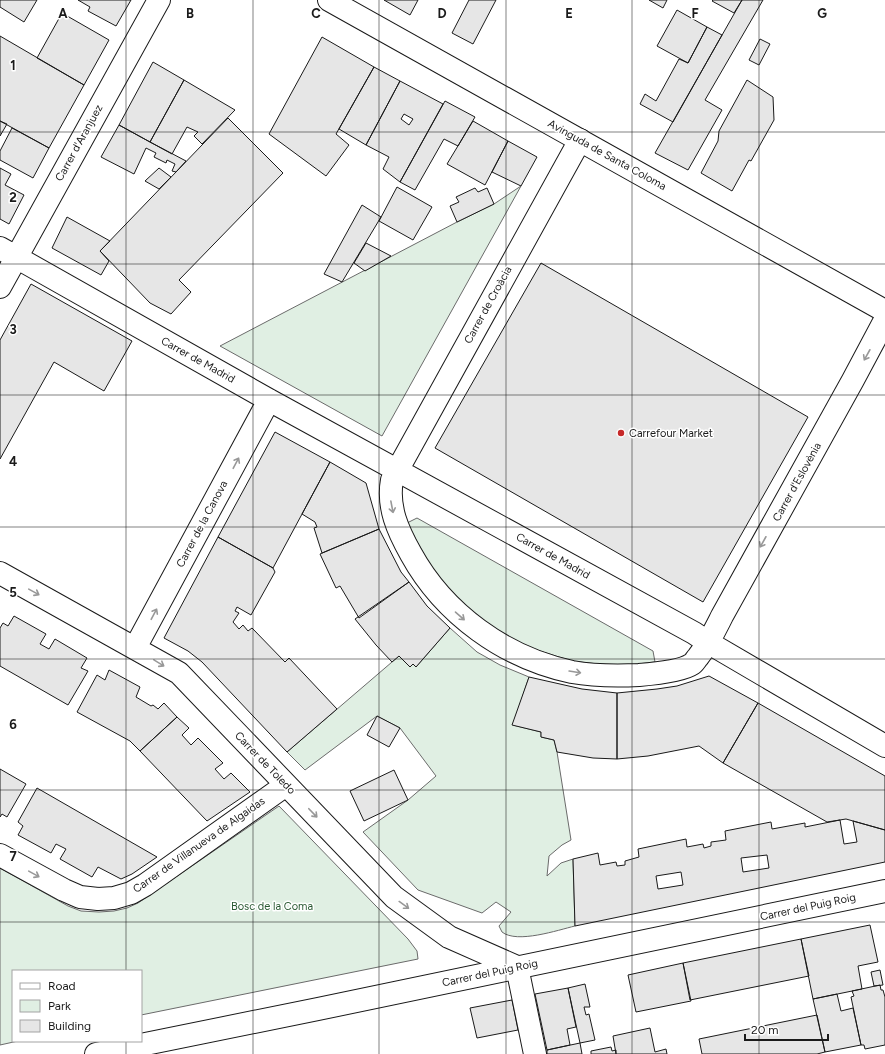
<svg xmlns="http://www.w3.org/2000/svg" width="885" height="1054" font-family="Figtree,sans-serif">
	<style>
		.green { fill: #e0efe3; stroke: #6a6a6a }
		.building { fill: #e6e6e6; stroke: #1a1a1a; fill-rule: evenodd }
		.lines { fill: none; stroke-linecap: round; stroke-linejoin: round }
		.minor-casing { stroke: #1a1a1a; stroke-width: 24 }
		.secondary-casing { stroke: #1a1a1a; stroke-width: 24 }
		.minor { stroke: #fff; stroke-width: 22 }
		.secondary { stroke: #fff; stroke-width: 22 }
		.oneway { stroke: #989898 }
		.grid { fill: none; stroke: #1a1a1a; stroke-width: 1; stroke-opacity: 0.55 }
		.poi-dot { fill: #c62828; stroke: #fff; stroke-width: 1.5 }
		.labels { text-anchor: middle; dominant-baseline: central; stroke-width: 3; stroke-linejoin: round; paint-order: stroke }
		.street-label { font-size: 11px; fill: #1a1a1a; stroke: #fff }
		.poi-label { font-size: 11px; fill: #1a1a1a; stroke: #fff; text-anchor: start }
		.park-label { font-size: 11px; fill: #2b5a34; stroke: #fff }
		.grid-label { font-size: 13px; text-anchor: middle; font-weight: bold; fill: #1a1a1a; stroke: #fff; stroke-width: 3; stroke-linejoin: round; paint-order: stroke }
	</style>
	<rect width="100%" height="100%" fill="#fff"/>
	<!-- green -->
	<path class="green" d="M521,186l-139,250 -162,-90 237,-124 37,-18z
		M417,518l236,133 2,11 -26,3 -31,-1 -26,-3 -42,-13 -44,-23 -49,-46 -30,-56z
		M450,628l27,24 23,13 29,12 -16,48 28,7v5l13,3 3,12 14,88 -9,5 -13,11 -2,20 14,-13 12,-4 2,67c-17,4 -58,18 -73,6 -1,-2 -2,-4 -3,-6l12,-14 -15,-10 -14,11 -64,-23 -55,-58 45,-32 28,-24 -36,-48 -23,-12 -72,54 -18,-18 112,-96 11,11 3,-3 3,3z
		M279,806l129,133 9,12 1,8 -277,56v-44h-128v70h5l-18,4v-177l68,38 13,5 18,1 15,-1 13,-3 11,-5z"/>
	<!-- building -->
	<path class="building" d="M0,0h37l-13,22 -24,-15z
		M78,0h53l-15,26 -28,-15 2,-4z
		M384,0h34l-8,15z
		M469,0h27l-23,44 -21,-11z
		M649,0h18l-4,8z
		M713,0h29l-8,13 -22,-12z
		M742,0h21l-58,100 17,10 -34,60 -33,-17z
		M677,10l30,17 -19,36 -31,-17z
		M62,13l47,27 -25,45 -47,-27z
		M707,27l15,8 -49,87 -33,-18 5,-10 11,7 23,-42 9,4z
		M0,36l84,49 -35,63 -49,-27z
		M322,37l52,30 -38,67 13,11 -23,31 -57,-42z
		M760,39l10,5 -11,21 -10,-5z
		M153,62l31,18 -34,62 -31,-17z
		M374,67l26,14 -34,64 -27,-16z
		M184,80l51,30 -33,34 -8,-8 4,-4 -11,-5 -15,27 -22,-12z
		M747,80l26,17 1,23 -23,41 -2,-1 -17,31 -31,-18 17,-32 1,-10z
		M400,81l43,23 -43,78 -17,-13 6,-12 -23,-12zM404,114l9,5 -4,6 -8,-6z
		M445,101l30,16 -17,29 -14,-7 -29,51 -15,-8z
		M228,118l55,55 -104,107 12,12 -20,22 -21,-11 -50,-52z
		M0,121l7,3 -7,12z
		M473,121l35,20 -23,44 -38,-21z
		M119,125l31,17 36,19 -10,11 -4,-1 3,-7 -8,-4 -1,3 -12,-6 2,-4 -10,-5 -12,26 -33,-17z
		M12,128l37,20 -16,30 -33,-18v-9z
		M508,141l29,16 -16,29 -29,-14z
		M0,168l11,6 -6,11 19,10 -15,29 -9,-5z
		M159,168l12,9 -12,12 -14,-8z
		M397,187l35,20 -19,33 -34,-19z
		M475,188l3,4 9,-4 7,16 -37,18 -7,-16 9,-4 -3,-5z
		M362,205l19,12 -39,65 -18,-8z
		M67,217l43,24 -10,10 9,10 -8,14 -49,-27z
		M366,243l25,13 -26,15 -11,-8z
		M541,263l267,154 -105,185 -268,-154z
		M31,284l101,57 -28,50 -50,-29 -54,97v-119z
		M275,432l55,30 -57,106 -55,-31z
		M330,462l36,21 13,46 -57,24 -8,-25 3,-1 -2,-5 -13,-8z
		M379,529l22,43 8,10 -50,36 -19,-32 -4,2 -16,-34z
		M218,537l55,31 2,4 -24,43 -14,-8 -2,4 4,2 -6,9 6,7 4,-4 5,6 4,-3 33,34 4,-4 48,51 -50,43 -85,-90 -14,-11 -24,-13z
		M409,582l18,24 23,22 -34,39 -3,-3 -3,3 -11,-11 -7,6 -16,-17 -21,-26z
		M14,616l32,18 -6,10 9,5 6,-10 32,19 -6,10 7,3 -20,34 -68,-39v-38l3,-5 5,3z
		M109,670l31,17 -4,10 15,9 2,-1 5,4 6,-6 13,14 -37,34 -10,-10 -53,-29 20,-37 8,5z
		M709,676l49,27 -35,60 -24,-17 -51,10 -31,3v-66l40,-4 20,-3z
		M529,677l53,12 35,4v66l-24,-1 -36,-6 -3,-12 -13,-3v-5l-29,-7z
		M758,703l127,73v54l-39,-11 -19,3 -104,-59z
		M377,716l23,12 -11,19 -22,-12z
		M177,717l12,11 -7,7 9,10 7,-7 25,25 -8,6 9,10 7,-6 19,19 -43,29 -67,-70z
		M0,769l26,15 -19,33 -5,-3 -2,3z
		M394,770l14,30 -44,21 -14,-30z
		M37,788l120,69 -25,17 -11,5 -23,-12 -6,10 -32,-18 6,-10 -10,-5 -5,9 -33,-18 5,-9 -5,-4z
		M840,820l4,24 13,-2 -4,-21 32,9v32l-310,64 -2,-67 25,-6 2,12 16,-3 1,4 8,-1v-4l14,-4 -1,-8 48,-10 1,8 16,-3 1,4 7,-2v-4l15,-2 -1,-9 46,-9 1,7 33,-6v4zM767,855l2,13 -26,4 -2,-14zM681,872l2,13 -25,4 -2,-13z
		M870,925l8,37 -20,4 4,23 -49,10 -12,-60z
		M801,939l8,37 -119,24 -7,-37z
		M683,963l8,38 -55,11 -8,-37z
		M880,970l3,15 -9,1 -3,-14z
		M585,984l5,23h-6l2,8 3,-1 6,26 -15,3 -12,-55z
		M880,985l1,5h2l2,7v48l-20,4 -1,-4h-3l-10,-48 3,-1 -2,-5z
		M568,988l8,39 -9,2 3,16 -23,5 -12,-56z
		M837,994l4,17 12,-3 8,37 -36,7 -12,-53z
		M512,1000l6,30 -41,8 -7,-30z
		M817,1015l8,37 -8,2h-115l-3,-15z
		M650,1028l5,24 11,-3 1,5h-51l-3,-18z
		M580,1043l2,11h-35v-4z
		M611,1047l1,4 4,-1v4h-25v-3z"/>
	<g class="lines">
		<!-- minor casing -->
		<g class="minor-casing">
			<path id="minor" d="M580,140l-188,340c-5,27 6,51 19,74 33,60 94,104 161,118 22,4 45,4 67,3 12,-1 43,-4 53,-11 2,-1 4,-5 6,-7 11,-14 16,-25 24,-41l131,-236 32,-60
				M0,248l269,152 425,233 15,10 176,103
				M0,287l159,-287
				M0,573l179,100 215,224 55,40 68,30 18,87
				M135,648l134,-248
				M0,855l64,35 16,7 18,2 16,-1 17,-5 14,-8 141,-100
				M96,1054l222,-45 567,-118"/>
		</g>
		<!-- secondary casing -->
		<g class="secondary-casing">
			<path id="secondary" d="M329,0l556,311"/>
		</g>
		<!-- minor -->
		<use href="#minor" class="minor"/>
		<!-- secondary -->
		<use href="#secondary" class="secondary"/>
	</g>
	<!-- one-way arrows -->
	<defs><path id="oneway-shaft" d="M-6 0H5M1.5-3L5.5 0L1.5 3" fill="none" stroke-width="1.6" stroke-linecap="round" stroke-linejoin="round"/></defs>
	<g class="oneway">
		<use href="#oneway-shaft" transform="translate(867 355) rotate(119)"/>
		<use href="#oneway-shaft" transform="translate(236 463) rotate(-62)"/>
		<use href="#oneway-shaft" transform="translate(392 507) rotate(79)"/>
		<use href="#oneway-shaft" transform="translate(763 542) rotate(119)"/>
		<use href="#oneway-shaft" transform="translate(34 592) rotate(29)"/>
		<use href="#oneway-shaft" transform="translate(154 614) rotate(-62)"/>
		<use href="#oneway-shaft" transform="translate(460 616) rotate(41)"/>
		<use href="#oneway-shaft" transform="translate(159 663) rotate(31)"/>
		<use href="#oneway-shaft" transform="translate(575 672) rotate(9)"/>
		<use href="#oneway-shaft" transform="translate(313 813) rotate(46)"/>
		<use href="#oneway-shaft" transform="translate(34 874) rotate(29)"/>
		<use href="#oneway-shaft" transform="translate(404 905) rotate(36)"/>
	</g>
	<!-- grid -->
	<path class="grid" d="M126,0v971M253,0v1054M379,0v1054M506,0v1054M632,0v1054M759,0v1054M0,132h885M0,264h885M0,395h885M0,527h885M0,659h885M0,790h885M0,922h885M126,1041v13"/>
	<!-- markers -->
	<circle class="poi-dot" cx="621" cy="433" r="4"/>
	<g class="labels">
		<!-- street labels -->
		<g class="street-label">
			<text transform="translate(79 143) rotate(-61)">Carrer d'Aranjuez</text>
			<text transform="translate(607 155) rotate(29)">Avinguda de Santa Coloma</text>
			<text transform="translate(488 305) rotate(-61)">Carrer de Croàcia</text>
			<text transform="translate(198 360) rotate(29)">Carrer de Madrid</text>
			<text transform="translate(797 482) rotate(-61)">Carrer d'Eslovènia</text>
			<text transform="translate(202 524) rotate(-62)">Carrer de la Canova</text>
			<text transform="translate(553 556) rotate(29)">Carrer de Madrid</text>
			<text transform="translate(265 763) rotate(46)">Carrer de Toledo</text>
			<text transform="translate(199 845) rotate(-35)">Carrer de Villanueva de Algaidas</text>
			<text transform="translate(808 907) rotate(-12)">Carrer del Puig Roig</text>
			<text transform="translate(490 973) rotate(-12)">Carrer del Puig Roig</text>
		</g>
		<!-- poi labels -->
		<g class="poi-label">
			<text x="629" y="433">Carrefour Market</text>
		</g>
		<!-- park labels -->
		<g class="park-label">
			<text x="272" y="906">Bosc de la Coma</text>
		</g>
	</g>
	<g class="grid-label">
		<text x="63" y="18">A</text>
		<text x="190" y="18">B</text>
		<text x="316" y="18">C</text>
		<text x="442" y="18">D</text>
		<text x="569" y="18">E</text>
		<text x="695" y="18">F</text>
		<text x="822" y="18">G</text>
		<text x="13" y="70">1</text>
		<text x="13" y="202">2</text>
		<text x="13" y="334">3</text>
		<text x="13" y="466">4</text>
		<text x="13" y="597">5</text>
		<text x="13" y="729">6</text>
		<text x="13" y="861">7</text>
	</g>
	<!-- legend -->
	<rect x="12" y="970" width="130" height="72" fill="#ffffff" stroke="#a3a3a3"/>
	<rect x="20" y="983" width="20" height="6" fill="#ffffff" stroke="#a3a3a3"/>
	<text x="48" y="990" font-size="12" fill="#1a1a1a">Road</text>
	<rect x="20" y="1000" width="20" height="12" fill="#e0efe3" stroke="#a3a3a3"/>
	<text x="48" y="1010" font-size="12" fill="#1a1a1a">Park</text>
	<rect x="20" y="1020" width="20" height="12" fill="#e6e6e6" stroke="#a3a3a3"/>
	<text x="48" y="1030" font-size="12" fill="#1a1a1a">Building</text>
	<!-- scale -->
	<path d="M745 1034v6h83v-6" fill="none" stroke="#1a1a1a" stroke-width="2"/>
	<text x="751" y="1034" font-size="12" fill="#1a1a1a" stroke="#ffffff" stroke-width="3" paint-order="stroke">20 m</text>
</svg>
